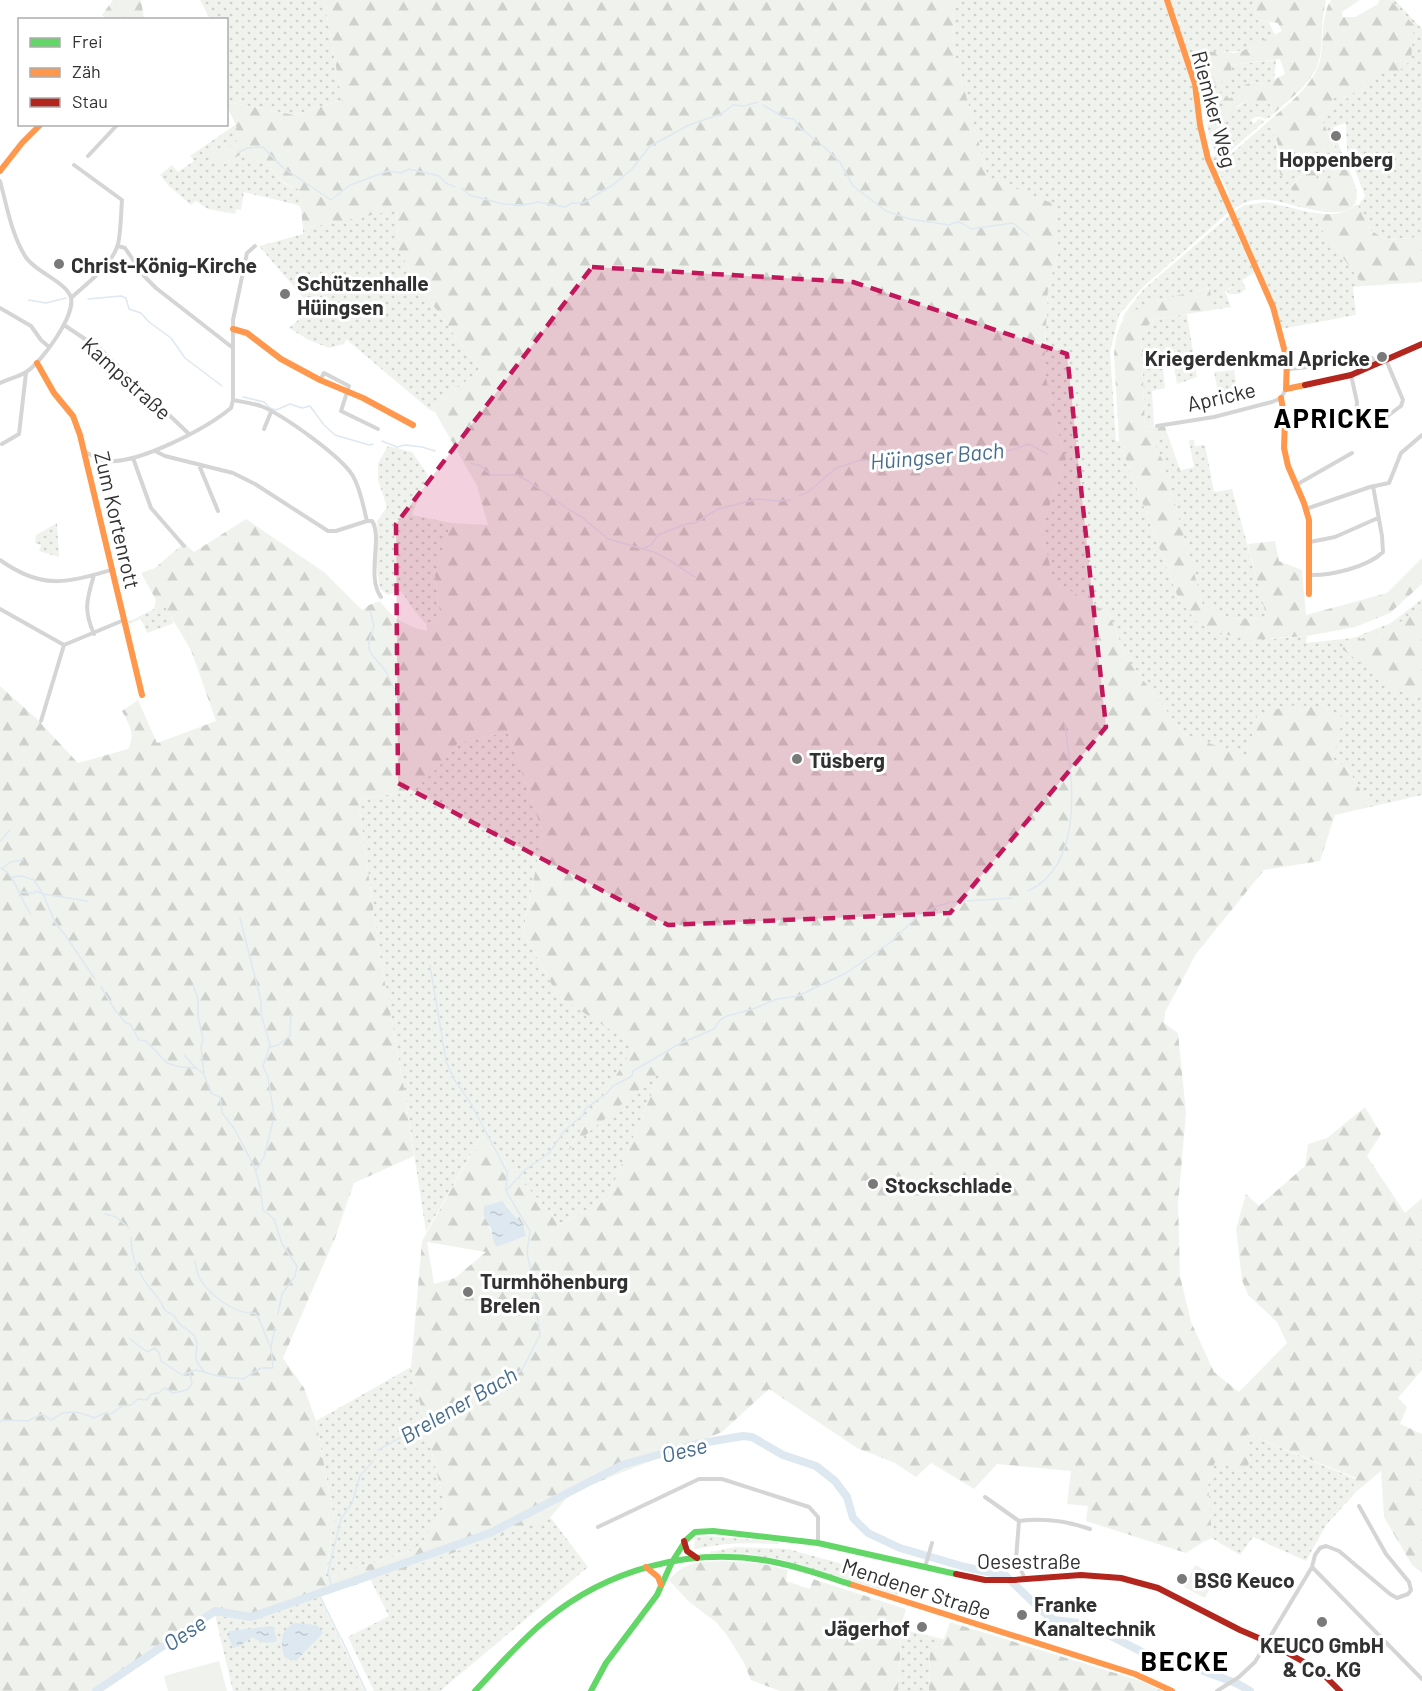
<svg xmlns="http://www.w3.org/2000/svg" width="1422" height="1691" font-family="Barlow,sans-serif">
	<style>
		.green { fill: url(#green-dots) }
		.forest { fill: url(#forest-firs); fill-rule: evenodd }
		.pitch { fill: #f0f3ed }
		.water { fill: url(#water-ripples) }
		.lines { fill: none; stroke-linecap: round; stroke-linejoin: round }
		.stream { stroke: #dee8f0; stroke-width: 1.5 }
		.river { stroke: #dee8f0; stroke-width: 8 }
		.street { stroke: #d5d5d5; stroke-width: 4 }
		.fast { stroke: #63d668; stroke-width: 6 }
		.slow { stroke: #ff974d; stroke-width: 6 }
		.jam { stroke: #b3261e; stroke-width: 6 }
		.marked { fill: #c2185b; fill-opacity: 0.2; stroke: #c2185b; stroke-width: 4.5; stroke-dasharray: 12 8; stroke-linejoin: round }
		.poi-dot { fill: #797979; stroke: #fff; stroke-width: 2 }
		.labels { text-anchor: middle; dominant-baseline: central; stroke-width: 6; stroke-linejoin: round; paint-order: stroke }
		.street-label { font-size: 21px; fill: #313131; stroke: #fff }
		.poi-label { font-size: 21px; font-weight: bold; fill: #313131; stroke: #fff; text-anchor: start }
		.water-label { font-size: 22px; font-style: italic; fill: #466d8d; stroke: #fff }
		.district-label { font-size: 27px; font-weight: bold; letter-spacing: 1.5px; fill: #000; stroke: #fff }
	</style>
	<defs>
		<pattern id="green-dots" width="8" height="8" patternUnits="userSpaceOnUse" patternTransform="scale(1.5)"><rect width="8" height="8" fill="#f0f3ed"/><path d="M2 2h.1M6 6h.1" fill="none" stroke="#ced1cc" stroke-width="1.8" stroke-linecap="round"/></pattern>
		<pattern id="forest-firs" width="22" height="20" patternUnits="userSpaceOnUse" patternTransform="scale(1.5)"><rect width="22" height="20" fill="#f0f3ed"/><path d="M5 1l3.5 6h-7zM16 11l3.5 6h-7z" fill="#ced1cc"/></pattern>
		<pattern id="water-ripples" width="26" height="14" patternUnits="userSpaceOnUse" patternTransform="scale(1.5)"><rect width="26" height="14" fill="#dee8f0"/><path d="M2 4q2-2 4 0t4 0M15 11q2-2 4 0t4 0" fill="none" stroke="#bfc7ce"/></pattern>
	</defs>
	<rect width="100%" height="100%" fill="#fff"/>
	<!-- green -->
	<path class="green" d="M200,0h124l18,100 -48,15 -66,-13 -2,-82 -16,-1z
		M954,0h212l27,83 8,59 8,26 20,44 -86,75 -24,28 -9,37 6,89h3l60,159 92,39 36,-3 -1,7 47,-5 38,-15 31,-24v196l-52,12 -22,-38 -15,-10 -86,-2 -62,-22 -58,-76 -18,-45 -55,-33 -13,-51 25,-71 -6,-19 -16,-71 4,-81 10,-36 -70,-74 -35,-131z
		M1169,0h88l-4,4 4,16 12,2 6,13c-17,8 -33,20 -52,16l7,14 46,-5 -2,20 -9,4c-18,-5 -23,2 -35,15l7,9 10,-8h20l5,8 -2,9 -4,2 -9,-3 -6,4 2,4 6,-5 6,2 -53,46 -2,-8 5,-4 -8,-31 -4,-32h-3l-1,-12 -10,-16z
		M1390,0h5l27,29v208l-36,3 -17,-11 -11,-23 7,-10 -18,-46 -1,-27 -13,4 11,32h-14l3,23 -6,-1 -15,1 -3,-12 -7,4 -11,13 9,20c-28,-7 -43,-14 -68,3l-6,-13 3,-2 -9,-21 -5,1 -2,-5 56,-49c5,14 11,24 7,39l16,3c17,-12 19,-15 39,-10l5,-4 -15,-31 10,-13 3,-8 46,-26h18l16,-46z
		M235,125c9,15 -5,28 -14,41l24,-14 11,10 8,-3c10,14 17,27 35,30l2,19 -3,-3 -54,-13 -3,18 -5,-1 -1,5 -27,-5 -12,-8 -5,4 -21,-18 -10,-12 12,-10 6,7 16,-11 -4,-5z
		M1267,202l42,10 55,74 -11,1 3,28 -75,14 -48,-117 12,-7z
		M396,209l3,42 23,39 58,80 -50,40 -84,-71 -2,5 -15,4 -20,-8 -20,-12 23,-20 -53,-62 44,-12v-5z
		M1231,214l26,57 -15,9 4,9 -7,5h-11l-1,-3 10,-7 -12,7 6,16 -19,3 -3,-22 -52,13 -35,19 3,-7 18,-23z
		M1187,314l10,63 -20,7 -5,-27h-10l3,31 -13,3 2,35h-9l-4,-94 14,-13z
		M1234,370l3,18 -19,4 -4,-20z
		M1164,436l13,35 17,-4 -5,-27h5l1,6 10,-1 9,47 18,-3 36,130 -38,-1 -27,-12 -40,-144 -9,-18z
		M388,446l24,6 16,23 -16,40 39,8 -16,52 6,45 -15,4 -12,-14 -13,-19 -13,4 -8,-6 -5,-31 3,-19 -1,-18 10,-14 -9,-27v-17z
		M57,523l2,34 -20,-6 2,-6 -6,-2 1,-8z
		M165,606l9,17 -27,10 -6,-14 -13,6v-3l26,-13z
		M508,732l35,101 -20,99 35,64 78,49 -67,103 94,-80 -56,131 -46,25 -80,-87 -55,95 -22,-144 -25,-138 -21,-151 48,-7 15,-8 19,-19 18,-22z
		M411,1367l34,139 -26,42 -94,31 9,-61 -18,-97z
		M1247,1434l109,45 -3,9 4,3 -31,34 -20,36 -53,-24 -13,18 -28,-17 -4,-56 7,-20z
		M551,1518l37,49 -148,124h-66l-26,-54 41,-21 -19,-37z
		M708,1536l70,6v2c-31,-1 -54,-2 -84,6l1,-13z
		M735,1547l53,2 51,14 60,28 -1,5 -115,-36 -37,-6 -35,-1 -1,-1z
		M319,1596l46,95h-132l-18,-76 36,4z
		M905,1630l39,10 -2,6 -12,1 -1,44h-31l3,-52z"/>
	<!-- forest -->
	<path class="forest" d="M113,0h28l3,19h-37l-5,-4z
		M324,0h630l-1,47 35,130 66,27 4,48 -10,36 -4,81 16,71 6,19 -25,71 13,51 55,33 18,45 58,76 62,21 10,-40c38,-14 47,-14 86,1l-10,42 15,10 22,38 -35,8 -15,46 -56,9 -68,84 -31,58 -1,11 14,10 8,80 -8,91 2,72 11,46 23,50 25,20 48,-49 -10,-21 -29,-27 -6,-15 -6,-51 10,-35 13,12 46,-40 3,-22 19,-6 38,-31 16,27 -14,22 38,57 17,-15v172l-24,28 9,9 -7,17 22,10v139l-10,-8 -28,-48 -3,-46 -24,20 -4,-3 3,-10 -109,-44 2,39 -34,-11 -7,20 4,56 -9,4 -17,11 -100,-32 2,-15 -21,-2 4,-33 -74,-7 -23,25 -43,-26 -15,14 -21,-14 -38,-15 -88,-59 -47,43 -151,61 -22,26 -105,37 -193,63 -36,-3 -115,75h-100v-1005l36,32 42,45 50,-14c8,-15 1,-24 -6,-38l16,-11 19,43 59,-22 -25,-71 -26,-43 -11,2 2,-9 -15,-27 14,-5 29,-25 10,9 52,-33 78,53 38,38 7,-5 11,-4c13,18 26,25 47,30l-1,-7 15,-4 -6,-45 16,-52 37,2 -11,-39 -42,-74 -5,-2 50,-40 -58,-80 -23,-39 -3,-41 -93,19 -4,-40c-18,-4 -25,-16 -35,-30l-8,3 -11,-1v-9l-24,14 -11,-14 25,-7c7,-13 -1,-23 -7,-36h-1v-16l1,9 66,13 48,-15zM508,732l35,101 -20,99 35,64 77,50 -67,104 94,-80 -55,129 -46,25 -80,-87 -59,104 -11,126 34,139 -26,42 -94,31 9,-61 -18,-97 -12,-33 -21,-30 52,-120 19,-55 60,-27 -10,-68 -25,-138 -21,-151 48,-7 15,-8 19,-19 18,-22zM506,1205l18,22 2,9 -29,11 -8,-21zM427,1242l59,10 -31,26 -21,6z
		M1257,0h69c-5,21 -3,36 -6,56 -4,26 -32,44 -50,61l2,-9 -5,-8 -8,5 -12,-5 -21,14 -2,-10 -6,-8 4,-4 8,7c12,-13 17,-20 35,-15l20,-10 -5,-15 -49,6 1,12 -16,7 -7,-13 -9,-4 9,-15 14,-1 11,2 8,-2 40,-20 -4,-8 -21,-3 -4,-16z
		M1331,0h29l-18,12v5h13l23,-13 1,-4h11l24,25 -3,35 -12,11h-19l-35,29 -11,-3 -3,8 -10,13 15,32 -5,3c-20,-5 -22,-2 -38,10l6,5 -9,11 -9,-3 -5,-16 3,-10 -2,-8 -8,-21c20,-18 48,-37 52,-66 3,-17 0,-40 10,-55z
		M1330,159h14c4,11 13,24 13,36 -1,27 -42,15 -57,12l-9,-19 11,-14 9,-5 6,7 -4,6 10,-4 10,4 -6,-15z
		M1357,204l12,25 17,11 36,-3v45l-58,4 -55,-74c20,3 32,5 48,-8z
		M1210,288l2,22 -57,9 -14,13 4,94 20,1 15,43 -4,1 -12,-35 -10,8 9,17 40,144 27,13 37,1 -19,-75 27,-3 4,20 23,9 4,45 81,-22 35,-35v26l-32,29 -35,14 -48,9 -58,4 -37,-9 -15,-9 -18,-22 -60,-159 -5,-86c1,-11 2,-23 8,-33 10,-19 67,-29 88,-34z
		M1422,604v92l-25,-5 -56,-43 61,-27z
		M724,1561l39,3 25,6 -2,11 24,8 3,-10 93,30 -6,20 44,10 6,-17 191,59 21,10h-233l1,-44 12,-1 2,-6 -39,-10 -4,9 -3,52h-118l-29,-11 -8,-19 -17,-27 -10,-12 -28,-21 -19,-21c17,-20 29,-17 55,-19z"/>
	<!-- pitch -->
	<path class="pitch" d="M1195,1565l21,11 -11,22 -21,-11z
		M219,1661l8,30h-59l-4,-15z"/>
	<!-- water -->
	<path class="water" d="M502,1201l22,26 2,9 -29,11c-5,-6 -4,-11 -6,-18 -4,-10 -9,-10 -7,-23z
		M295,1623l22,2 6,8 -27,28 -11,-3c-5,-14 -6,-28 10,-35z
		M273,1626l4,15c-12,3 -15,2 -25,-4l-12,9 -7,2 -6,-14 2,-3z"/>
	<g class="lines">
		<!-- stream -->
		<path class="stream" d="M763,105l22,13 9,1 6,9 17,13
			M822,145l18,17 13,24 33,25 24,8 39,6 8,-3 5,1 9,6 42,-6 15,12
			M238,153l9,-5 16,-1 19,20 49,33 19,-15 38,-14 13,2 8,-4 30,7 7,7 9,4
			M462,188l7,7 34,9 21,1 14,-3 27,5 7,-4h11l31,-19 18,-15 18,-23 39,-21 32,-11 12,-9 11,1 14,-4
			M88,299l33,-3 5,2 3,11 12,4 8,9 22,16 14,20 37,28
			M29,300l17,3 20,-5
			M243,397l21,5 6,6 6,2 14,-6 12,4 8,-2 14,19 11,10 34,10 4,-1
			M382,441l15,6 8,-2 17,2 13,4
			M471,463l10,3 10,9h26l13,7 38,27 15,9 25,21 35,10 8,-4 7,-10 28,-11 9,-1 23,-14 40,-10 19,2 14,-1
			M799,496l9,-4 28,-24 25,-8h16l4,-3 15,-3 34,3 10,-3 46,-1 25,-3 18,-6 18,10
			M644,549c19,4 35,19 51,28
			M370,611l4,15 -5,16v7l3,6 13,15 10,20 6,22
			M0,841l10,-11
			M0,868c16,6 20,33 31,46
			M3,868l7,-6 13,-2
			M12,877l10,-1 12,4 9,14 12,28 10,13 30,44
			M1028,891c58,-27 44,-116 37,-167
			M18,892l16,1 2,-2 7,3 44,7
			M240,918l21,83v13l9,31 -7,21 5,11 6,39
			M430,965l16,96 8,18 16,23 37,70 -1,19 24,40 -3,21 4,21
			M193,985l5,14v17l5,23 -2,8 3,28 8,19 8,3 2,16 12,15 20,38 6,20 3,24 11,9 8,25 15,22 -2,10 -13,18 -4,20
			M101,987l14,23 10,12 5,2 9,16 7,1 21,22 13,4 16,1 8,6
			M271,1047l7,-2 12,-9 1,-22
			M184,1055l11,12
			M256,1171l8,-14 9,-36
			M506,1191l19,-21 24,-17 16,-23 18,-15 2,-6 21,-15 7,-8 19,-10 1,-5 46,-27 35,-15 6,-9 7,-4 26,-7 24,-10 21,-3 48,-23 45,-31 28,-27 19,-9 13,-4 61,-4
			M105,1214l11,3 13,11
			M131,1237c0,26 10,41 27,61 3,3 4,8 7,12 2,2 5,3 8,5 6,5 0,1 5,7 4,6 13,8 17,15 7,14 -7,18 9,34
			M195,1261c1,4 2,10 3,14 8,18 37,40 57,38 8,10 9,23 16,34
			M130,1339l17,13 8,-4 4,5 2,8 21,14 14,-5 22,6 25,3 18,-11h12l-2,-21 4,-19
			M0,1422l3,-2 25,1 14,-7 9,6c4,-2 9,-7 13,-7 10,-2 22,1 30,5l11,-5 6,1 11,-8 9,-1 7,-6 9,1 4,-6 7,-1 7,-5 8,5 14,-3 5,-6 -2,-11
			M378,1450l144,-80 18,-35 -8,-53
			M332,1589l-4,-17 13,-53 11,-16 8,-27 14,-16
			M319,1594l21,43
			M341,1638l25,53"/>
		<!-- river -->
		<path class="river" d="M96,1691l119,-80 36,6 239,-84 132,-68 74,-21 47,-8 9,1 31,18 33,11 19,15 12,16 6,21 15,15 32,15 65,19 41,9 35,34 13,10 33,4 73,37 41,9 37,14 12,7"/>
		<!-- street -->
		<path class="street" d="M226,106h1
			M88,156l30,-32
			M0,181c7,25 11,52 25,75 9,15 37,24 45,39 9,17 -29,68 -44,77 -8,5 -18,7 -26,11
			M118,246l7,2 19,28 12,12 77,60
			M71,298c17,-16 45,-35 48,-59 2,-13 2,-26 3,-39l-48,-35
			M0,308l31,18 10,14 8,7
			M64,325l36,24 89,85
			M1289,369l28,-3 44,-8h11l4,6
			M1351,375l6,27 -1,20 22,1 23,-17 2,-6 -17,-40
			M320,380l4,-7 25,13 -8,25 37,18
			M233,400c9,2 19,3 28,6 22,9 80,50 92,70 8,14 10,30 14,45
			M1157,426l57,-9 58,-15 9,-4 5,-9
			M264,429l7,-17
			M2,444l17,-10 7,-61
			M85,452c8,4 15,8 22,9 32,3 100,-33 124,-53l2,-8v-80l14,-67 8,-7
			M157,452l8,4 68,17 22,11 73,47h8l31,-10
			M133,458l18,50 33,38
			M199,465l19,46
			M1296,485l56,-32
			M1306,509l64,-22 19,-4 12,-30 21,-18
			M367,521h5c11,16 -6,56 9,76
			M1310,542l25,-5 43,-19
			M0,560c42,30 66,23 111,10
			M1309,575c21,1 59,-8 74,-23l-1,-16 -9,-50
			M0,609l64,36
			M94,634c-11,-24 -7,-35 0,-59
			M41,721l23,-76 60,-25
			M985,1497l34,24c24,-3 48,0 71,8
			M1019,1521l-3,38 9,20
			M598,1527l101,-48h23l87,28 9,10v26
			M925,1567l7,-24
			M1312,1567l110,112
			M1217,1691l22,-14 16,-15 57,-95 3,-12 5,-7 6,-2 13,5 51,43 7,4 11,-4 3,-4 -2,-8 -23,-28 -27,-48"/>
		<!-- fast -->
		<path class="fast" d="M475,1691c23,-24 45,-50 71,-71 62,-51 144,-73 223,-59 29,5 56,15 84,24
			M591,1691l15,-28 51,-68 15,-33 14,-22 9,-8 18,-1 105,12 138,31"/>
		<!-- slow -->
		<path class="slow" d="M1167,0l28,84 5,41 8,34 65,148 14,53 -1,29 19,-4
			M0,171l22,-28 19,-19
			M233,329l14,4 34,26 39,21 43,18 50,27
			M37,363l17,30 19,23 7,19 62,260
			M1281,398l4,22 -1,28 4,18 16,37 5,17v74
			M646,1567l12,10 3,8
			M853,1585l282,89 37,17"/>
		<!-- jam -->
		<path class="jam" d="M1305,385l46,-10 71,-31
			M684,1541l3,10 10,7
			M956,1574l29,6h29l67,-5 40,3 37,10 82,42 28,12 52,29 20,20"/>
	</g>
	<!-- marked area -->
	<path class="marked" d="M592,267l261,15 214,72 39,373 -156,186 -282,12 -270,-142 -2,-259z"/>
	<!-- markers -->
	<g class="poi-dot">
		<circle cx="1336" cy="136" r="6"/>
		<circle cx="59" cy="264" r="6"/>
		<circle cx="285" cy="294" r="6"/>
		<circle cx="1382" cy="357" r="6"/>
		<circle cx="797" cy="759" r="6"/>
		<circle cx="873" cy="1184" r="6"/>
		<circle cx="468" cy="1292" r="6"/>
		<circle cx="1182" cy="1579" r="6"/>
		<circle cx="1022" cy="1615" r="6"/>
		<circle cx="1322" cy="1622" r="6"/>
		<circle cx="922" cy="1627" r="6"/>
	</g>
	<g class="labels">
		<!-- street labels -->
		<g class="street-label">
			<text transform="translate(1215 109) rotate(75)">Riemker Weg</text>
			<text transform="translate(127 378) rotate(42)">Kampstraße</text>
			<text transform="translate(1221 396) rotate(-13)">Apricke</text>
			<text transform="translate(118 520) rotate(77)">Zum Kortenrott</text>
			<text x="1029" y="1560">Oesestraße</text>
			<text transform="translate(917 1588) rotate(18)">Mendener Straße</text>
		</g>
		<!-- poi labels -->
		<g class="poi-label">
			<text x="1336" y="158" text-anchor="middle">Hoppenberg</text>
			<text x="71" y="264">Christ-König-Kirche</text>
			<text x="297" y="282">Schützenhalle<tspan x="297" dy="24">Hüingsen</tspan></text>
			<text x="1370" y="357" text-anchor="end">Kriegerdenkmal Apricke</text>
			<text x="809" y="759">Tüsberg</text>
			<text x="885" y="1184">Stockschlade</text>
			<text x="480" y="1280">Turmhöhenburg<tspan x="480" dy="24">Brelen</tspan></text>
			<text x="1194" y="1579">BSG Keuco</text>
			<text x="1034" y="1603">Franke<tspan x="1034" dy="24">Kanaltechnik</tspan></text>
			<text x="910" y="1627" text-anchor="end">Jägerhof</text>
			<text x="1322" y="1644" text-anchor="middle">KEUCO GmbH<tspan x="1322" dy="24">&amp; Co. KG</tspan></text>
		</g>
		<!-- water labels -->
		<g class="water-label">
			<text transform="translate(937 455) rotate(-5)">Hüingser Bach</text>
			<text transform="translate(458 1404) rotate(-30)">Brelener Bach</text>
			<text transform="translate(684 1449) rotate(-14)">Oese</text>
			<text transform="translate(184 1632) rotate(-34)">Oese</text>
		</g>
		<!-- district labels -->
		<g class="district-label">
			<text x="1332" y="417">APRICKE</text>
			<text x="1185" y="1660">BECKE</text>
		</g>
	</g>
	<!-- legend -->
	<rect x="18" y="18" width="210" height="108" fill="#ffffff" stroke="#adadad" stroke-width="1.5"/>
	<rect x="30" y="38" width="30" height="9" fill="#63d668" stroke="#adadad" stroke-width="1.5"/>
	<text x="72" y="48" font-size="18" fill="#313131">Frei</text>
	<rect x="30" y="68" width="30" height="9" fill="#ff974d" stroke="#adadad" stroke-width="1.5"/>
	<text x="72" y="78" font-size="18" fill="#313131">Zäh</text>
	<rect x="30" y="98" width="30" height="9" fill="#b3261e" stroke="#adadad" stroke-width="1.5"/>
	<text x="72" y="108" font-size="18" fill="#313131">Stau</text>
</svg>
